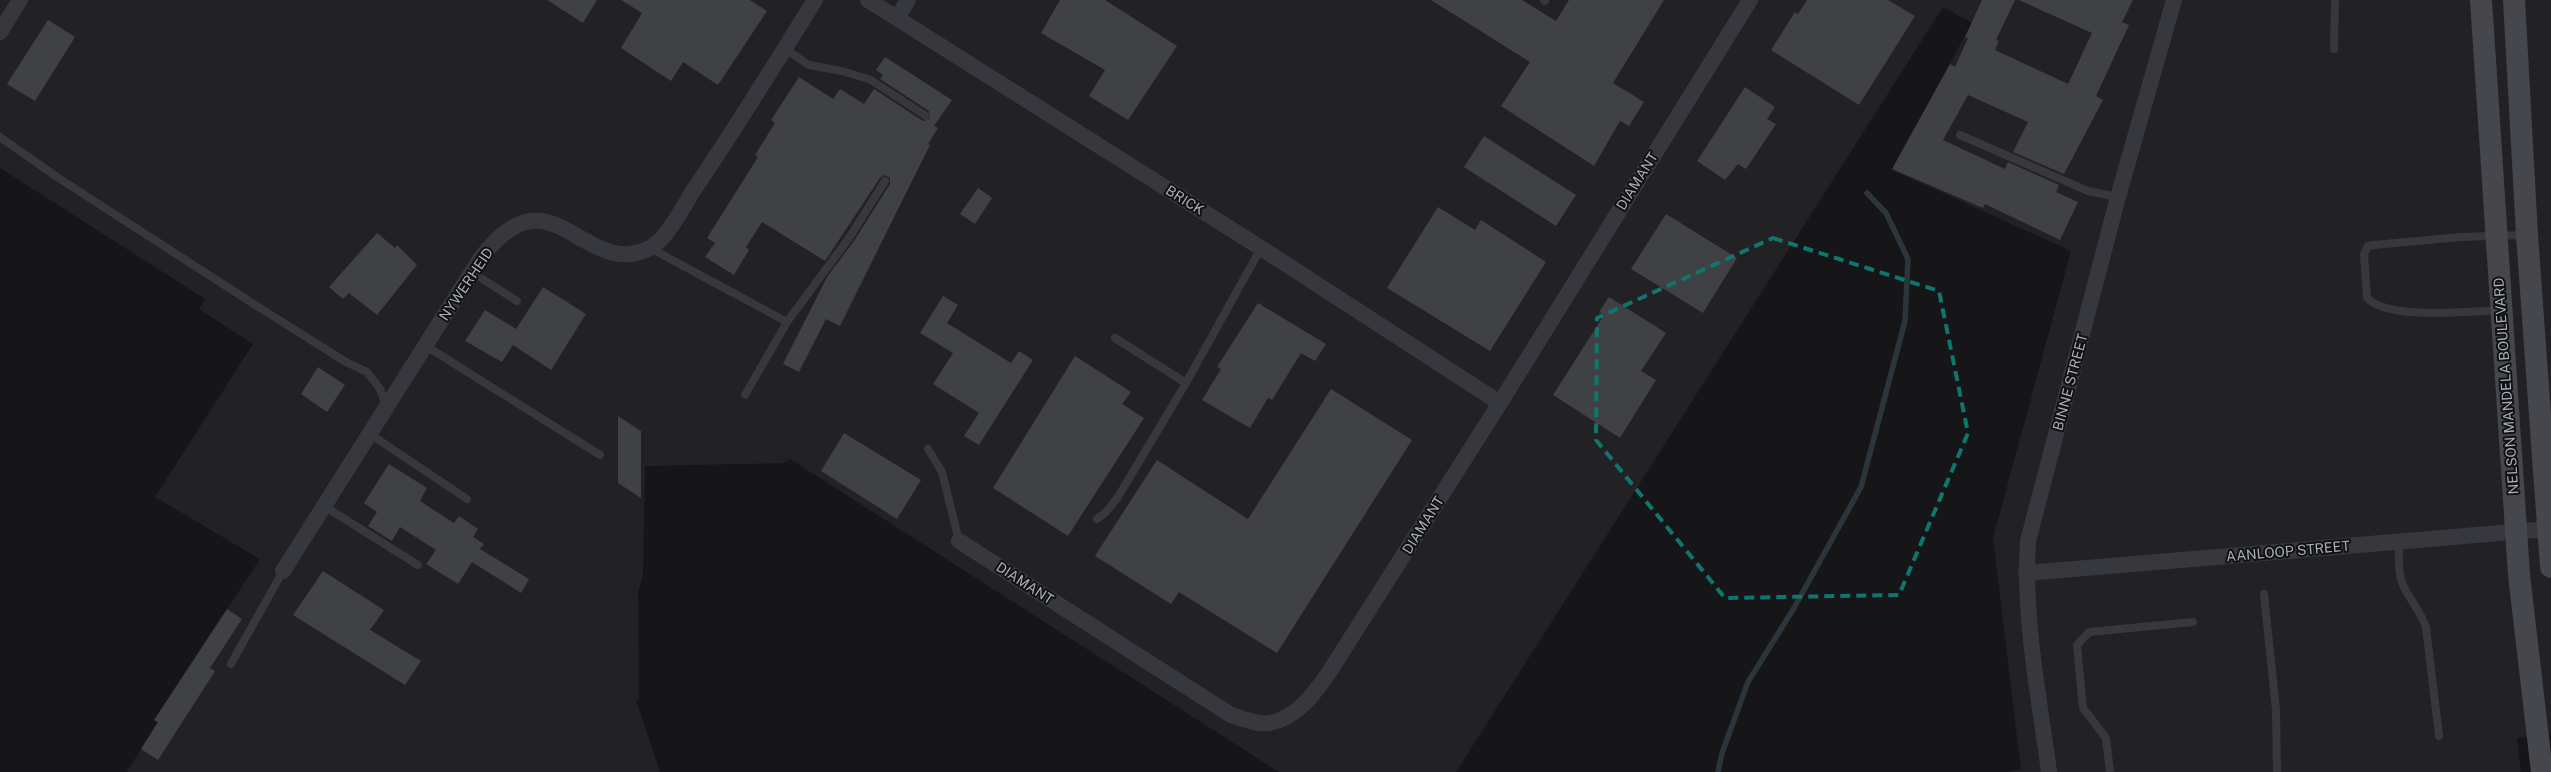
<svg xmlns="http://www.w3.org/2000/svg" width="2551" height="772" font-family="'Public Sans',sans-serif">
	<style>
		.built { fill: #222225 }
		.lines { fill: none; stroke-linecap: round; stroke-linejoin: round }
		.stream { stroke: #2c353c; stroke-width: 5.5 }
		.building { fill: #404145 }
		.lane { stroke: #37383d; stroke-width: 8 }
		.street { stroke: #37383d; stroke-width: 16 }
		.secondary { stroke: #45474d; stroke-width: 22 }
		.marked { fill: none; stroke: #0f766e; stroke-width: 4; stroke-dasharray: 10 6; stroke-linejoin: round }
		.labels { text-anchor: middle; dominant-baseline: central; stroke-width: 4; stroke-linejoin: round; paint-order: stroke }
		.street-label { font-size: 14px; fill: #a8adb8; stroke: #111113 }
	</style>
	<rect width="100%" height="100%" fill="#161618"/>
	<!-- built -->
	<path class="built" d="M0,0h2551v735l-34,3 4,34h-513l13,-2 -28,-232 78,-287 -179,-81 80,-147 -29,-16 -487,765h-177l-489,-313 -6,4 -139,3 -2,109 -5,17 1,107 -3,1 24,72h-533l30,-49 -3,-2 106,-162 -105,-62 98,-153 -54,-35 6,-10 -205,-131z"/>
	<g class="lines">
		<!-- stream -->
		<path class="stream" d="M1718,772l4,-19 26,-71 46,-74 67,-121 44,-166 3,-62 -22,-46 -19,-20"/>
	</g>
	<!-- building -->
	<path class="building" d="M547,0h50l-14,23z
		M621,0h129l17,11 -49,74 -35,-23 -12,19 -50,-33 21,-35z
		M1060,0h45l72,46 -49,74 -39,-24 16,-26 -64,-37z
		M1431,0h91l34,21 13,-21h95l-51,83 31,19 -15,24 -9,-5 -26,45 -93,-60 29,-44z
		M1807,0h81l27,16 -56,89 -88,-55 24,-38 3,2z
		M1982,0h33l-19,40 3,1 -4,9 73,34 24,-51 -73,-33h114l-11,22 7,3 -33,71 7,4 -39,74 -51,-22 15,-30 -60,-27 -25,45 62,29 3,-7 51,23 -3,7 22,10 -18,38 -75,-36 -2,4 -91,-39 58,-105 5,3 13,-29 -3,-1z
		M48,20l27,17 -40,64 -28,-17z
		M885,57l67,43 -18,26 4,2 -10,16 2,1 -90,181 -14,-7 -27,53 -16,-8 44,-87 27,-36 36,-57v-6l-5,-3 -5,3 -55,83 -63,-39 -16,25 3,3 -15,25 -29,-18 10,-14 -8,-5 51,-81 -3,-2 20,-32 -4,-3 28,-43 34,22 7,-10 24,15 10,-15 49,32 7,-2 -1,-8 -49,-32 3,-4 -7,-5z
		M1745,87l30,20 -8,12 9,5 -30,45 -8,-5 -13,16 -28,-19z
		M1484,136l92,59 -20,31 -92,-59z
		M978,188l14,10 -17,26 -15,-10z
		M1438,207l37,23 6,-10 65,42 -56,89 -103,-63z
		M1666,214l71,44 -34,55 -72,-44z
		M377,233l18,15 2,-3 20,20 -40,50 -28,-22 -6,6 -14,-12z
		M543,287l43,27 -35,56 -38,-25 -11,17 -37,-21 20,-31 31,19z
		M943,296l15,9 -11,18 64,40 8,-12 14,9 -54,85 -15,-9 15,-23 -46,-29 20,-31 -33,-20z
		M1609,297l57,36 -25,38 15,9 -36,58 -67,-43 51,-80 -5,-3z
		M1258,303l68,41 -11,17 -14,-8 -29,47 -4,-2 -18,30 -48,-28 19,-31 -4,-2z
		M1075,356l56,36 -9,12 22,14 -76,118 -75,-48z
		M318,367l27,18 -18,27 -26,-18z
		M1331,389l81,51 -135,213 -98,-61 -8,12 -76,-48 62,-96 91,59z
		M618,416l23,15v67l-23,-15z
		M844,433l77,47 -24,39 -76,-48z
		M389,464l38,24 -7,13 34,22 5,-7 19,13 -5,8 11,7 -4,5 49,30 -8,14 -49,-31 -14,22 -32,-20 10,-14 -36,-23 -8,14 -24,-15 9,-14 -13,-9z
		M323,571l61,39 -14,20 51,31 -16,24 -112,-70z
		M227,609l15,10 -32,49 5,3 -57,89 -17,-11 17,-27 -4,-2z"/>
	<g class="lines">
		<!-- lane -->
		<path class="lane" d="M1544,0l1,1
			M785,49l24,16 33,6 29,9 55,36
			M2334,49l1,-49
			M1960,135l128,56 30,6
			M0,137l60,42 200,129 86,54 21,10 13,17 6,16
			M650,248l137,74
			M473,273l44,28
			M2499,310c-30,2 -111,10 -132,-12l-3,-44 4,-8 6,-1 87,-8 65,-2
			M1115,338l71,45
			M426,346l174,109
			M745,395l42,-73 62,-84 36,-57
			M370,434l97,65
			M928,449l14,23 17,69
			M324,506l94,59
			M1097,519l9,-7 12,-15 68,-114 75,-135
			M2399,542c0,15 -2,33 6,47 7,13 16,24 21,38l13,109
			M2264,594l12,116 1,62
			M231,664l52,-93
			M2110,772l-4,-34 -23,-30 -6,-63 12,-13 104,-10"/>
		<!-- street -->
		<path class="street" d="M868,0l393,248 239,155
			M897,18l11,-18
			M0,32l20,-32
			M959,541l272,174c11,3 26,10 38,8 28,-5 44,-28 59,-49l172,-271 250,-403
			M283,571l197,-312c72,-96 103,23 170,-11 16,-8 33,-41 43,-57 43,-63 82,-127 122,-191
			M2026,573l523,-44
			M2049,772c-10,-76 -26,-154 -21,-231l90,-344 56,-197"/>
		<!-- secondary -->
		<path class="secondary" d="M2481,0l38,575 23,197
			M2514,0l13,235 24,332"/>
	</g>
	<!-- marked area -->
	<path class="marked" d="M1773,238l166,53 29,142 -69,162 -174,3 -129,-158 1,-122z"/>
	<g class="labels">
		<!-- street labels -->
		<g class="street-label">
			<text transform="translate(1637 181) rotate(-58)">DIAMANT</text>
			<text transform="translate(1185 200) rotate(32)">BRICK</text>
			<text transform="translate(466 284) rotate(-56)">NYWERHEID</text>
			<text transform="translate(2070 382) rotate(-75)">BINNE STREET</text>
			<text transform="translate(2506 386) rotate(-94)">NELSON MANDELA BOULEVARD</text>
			<text transform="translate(1423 525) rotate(-58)">DIAMANT</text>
			<text transform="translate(2288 551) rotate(-5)">AANLOOP STREET</text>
			<text transform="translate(1025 583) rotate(33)">DIAMANT</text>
		</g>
	</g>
</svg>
